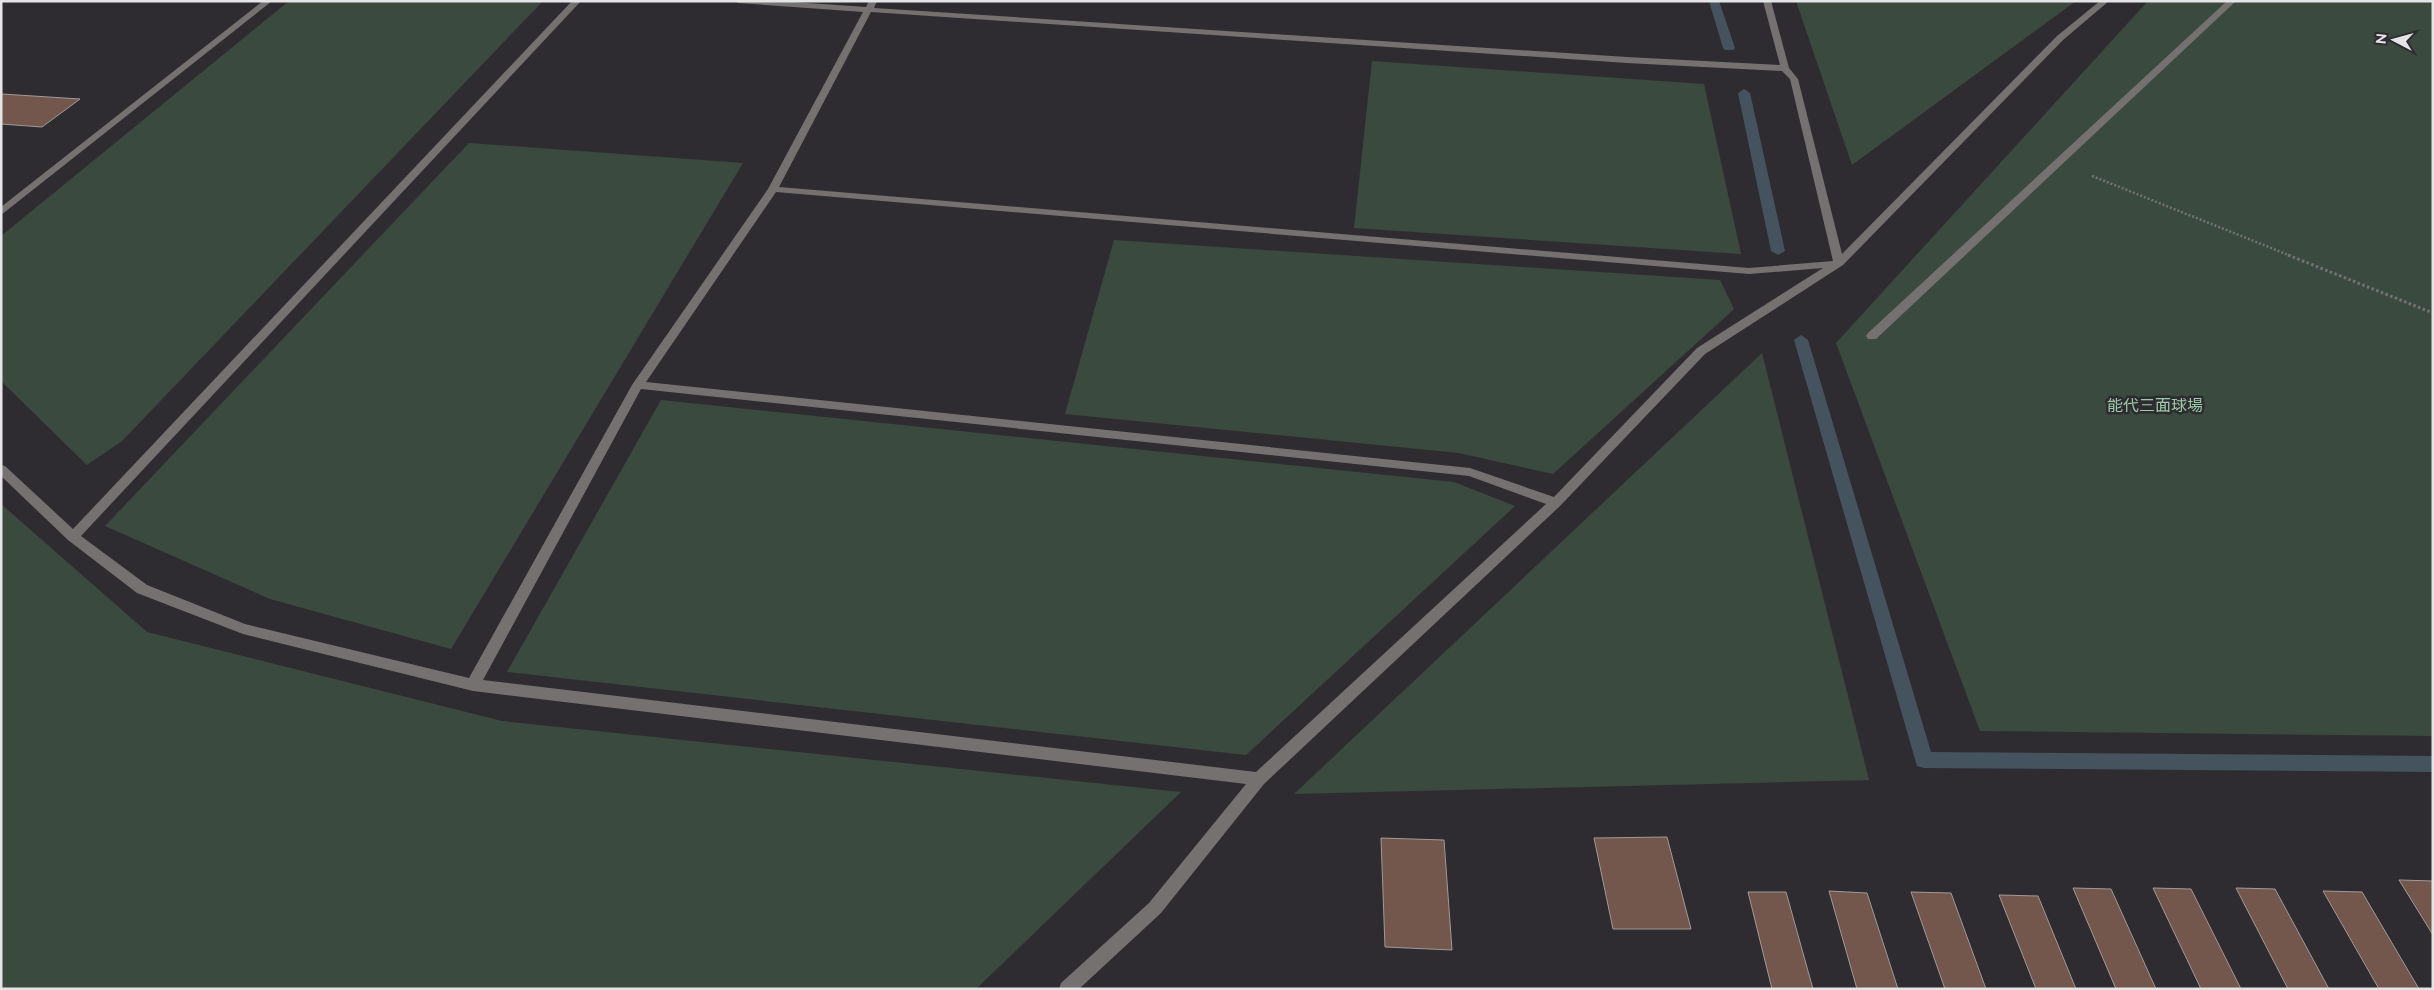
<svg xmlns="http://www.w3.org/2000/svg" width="2434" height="990" font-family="Raleway,'Noto Sans JP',sans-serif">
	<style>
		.green { fill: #3b4a3f }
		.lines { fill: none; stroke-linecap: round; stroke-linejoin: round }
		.stream { fill: #45535e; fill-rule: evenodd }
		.building { fill: #73564c; stroke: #a29a98 }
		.path-far1 { stroke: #747276; stroke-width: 2.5; stroke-dasharray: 2 2; stroke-linecap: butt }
		.path { stroke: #747276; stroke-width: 3; stroke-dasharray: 2.5 2.5; stroke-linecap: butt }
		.minor { fill: #757171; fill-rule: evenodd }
		.labels { text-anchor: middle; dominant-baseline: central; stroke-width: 5; stroke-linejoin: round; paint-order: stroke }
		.park-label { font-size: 16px; fill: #9ccca7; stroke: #2f2c31 }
	</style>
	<rect width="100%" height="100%" fill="#2f2c31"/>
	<!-- green -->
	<path class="green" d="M289,1h254l-421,440 -35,24 -86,-84v-145z
		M1796,1h280l-224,164z
		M2148,1h285v735l-453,-5 -144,-388z
		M1372,61l332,23 37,170 -387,-26z
		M469,143l274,20 -292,486 -181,-50 -165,-73z
		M1114,240l606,40 14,29 -181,165 -94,-21 -394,-39z
		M1762,353l107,427 -575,14z
		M661,400l793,82 61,24 -269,249 -739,-83z
		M1,504l146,128 355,89 679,71 -205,197h-975z"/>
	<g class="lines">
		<!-- stream -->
		<path class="stream" d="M1709,1h10l16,47 -2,2h-8l-2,-2z
			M1744,89l6,4 35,158 -7,4 -7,-4 -33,-158z
			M1801,335l7,5 123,412 502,4v16l-509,-4 -7,-2 -123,-426z"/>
	</g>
	<!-- building -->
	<path class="building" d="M1,94h1l78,5 -38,28 -41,-3z
		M1667,837l24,92h-78l-19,-91z
		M1381,838l63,2 8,110 -67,-3z
		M2399,880l34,1v54z
		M2073,888l38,1 45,100h-40z
		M2153,888l38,1 50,100h-40z
		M2236,888l39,1 54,100h-41z
		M1829,891l38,2 31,96h-41z
		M2323,891l39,1 57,97h-40z
		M1748,892h38l27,97h-41z
		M1911,892l40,1 35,96h-41z
		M1999,895l39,1 38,93h-40z"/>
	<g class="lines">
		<!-- path-far1 -->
		<path class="path-far1" d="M2092,176l199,80"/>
		<!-- path -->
		<path class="path" d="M2288,255l145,58"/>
		<!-- minor -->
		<path class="minor" d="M263,1h9l-271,214v-8z
			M572,1h9l-500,535 66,49 98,39 224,54 163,-293 136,-196 95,-177 -125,-9 -4,-2h45l87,6 3,-6h8l-3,7 753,49 153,8 -17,-64h8l18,67 9,11 44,175 215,-218 43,-35h9l-46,39 -220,225 -138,89 -145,152 -296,278 -103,129 -82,76h-20l2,-6 88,-80 97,-119 -773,-93 -230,-57 -106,-41 -69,-53 -67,-64v-11l4,1 68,63zM871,12l756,51 155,8 8,8 43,182 -84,7 -970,-81zM776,192l973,82 74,-6 -126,80 -143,149 -84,-29 -824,-86zM641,389l828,87 77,28 -290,268 -773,-92z
			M2227,1h9l-360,338h-8l-2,-3 2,-3z"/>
	</g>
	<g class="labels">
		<!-- park labels -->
		<g class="park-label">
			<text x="2155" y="405">能代三面球場</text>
		</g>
	</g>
	<!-- border -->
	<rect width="2434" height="990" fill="none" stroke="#e5e4e7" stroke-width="5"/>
	<!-- north arrow -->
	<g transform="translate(2394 40) rotate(276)" stroke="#2f2c31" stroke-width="4" paint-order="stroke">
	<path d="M0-4L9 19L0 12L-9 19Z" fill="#e5e4e7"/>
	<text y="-8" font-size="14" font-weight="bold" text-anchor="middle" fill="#e5e4e7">N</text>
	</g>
</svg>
